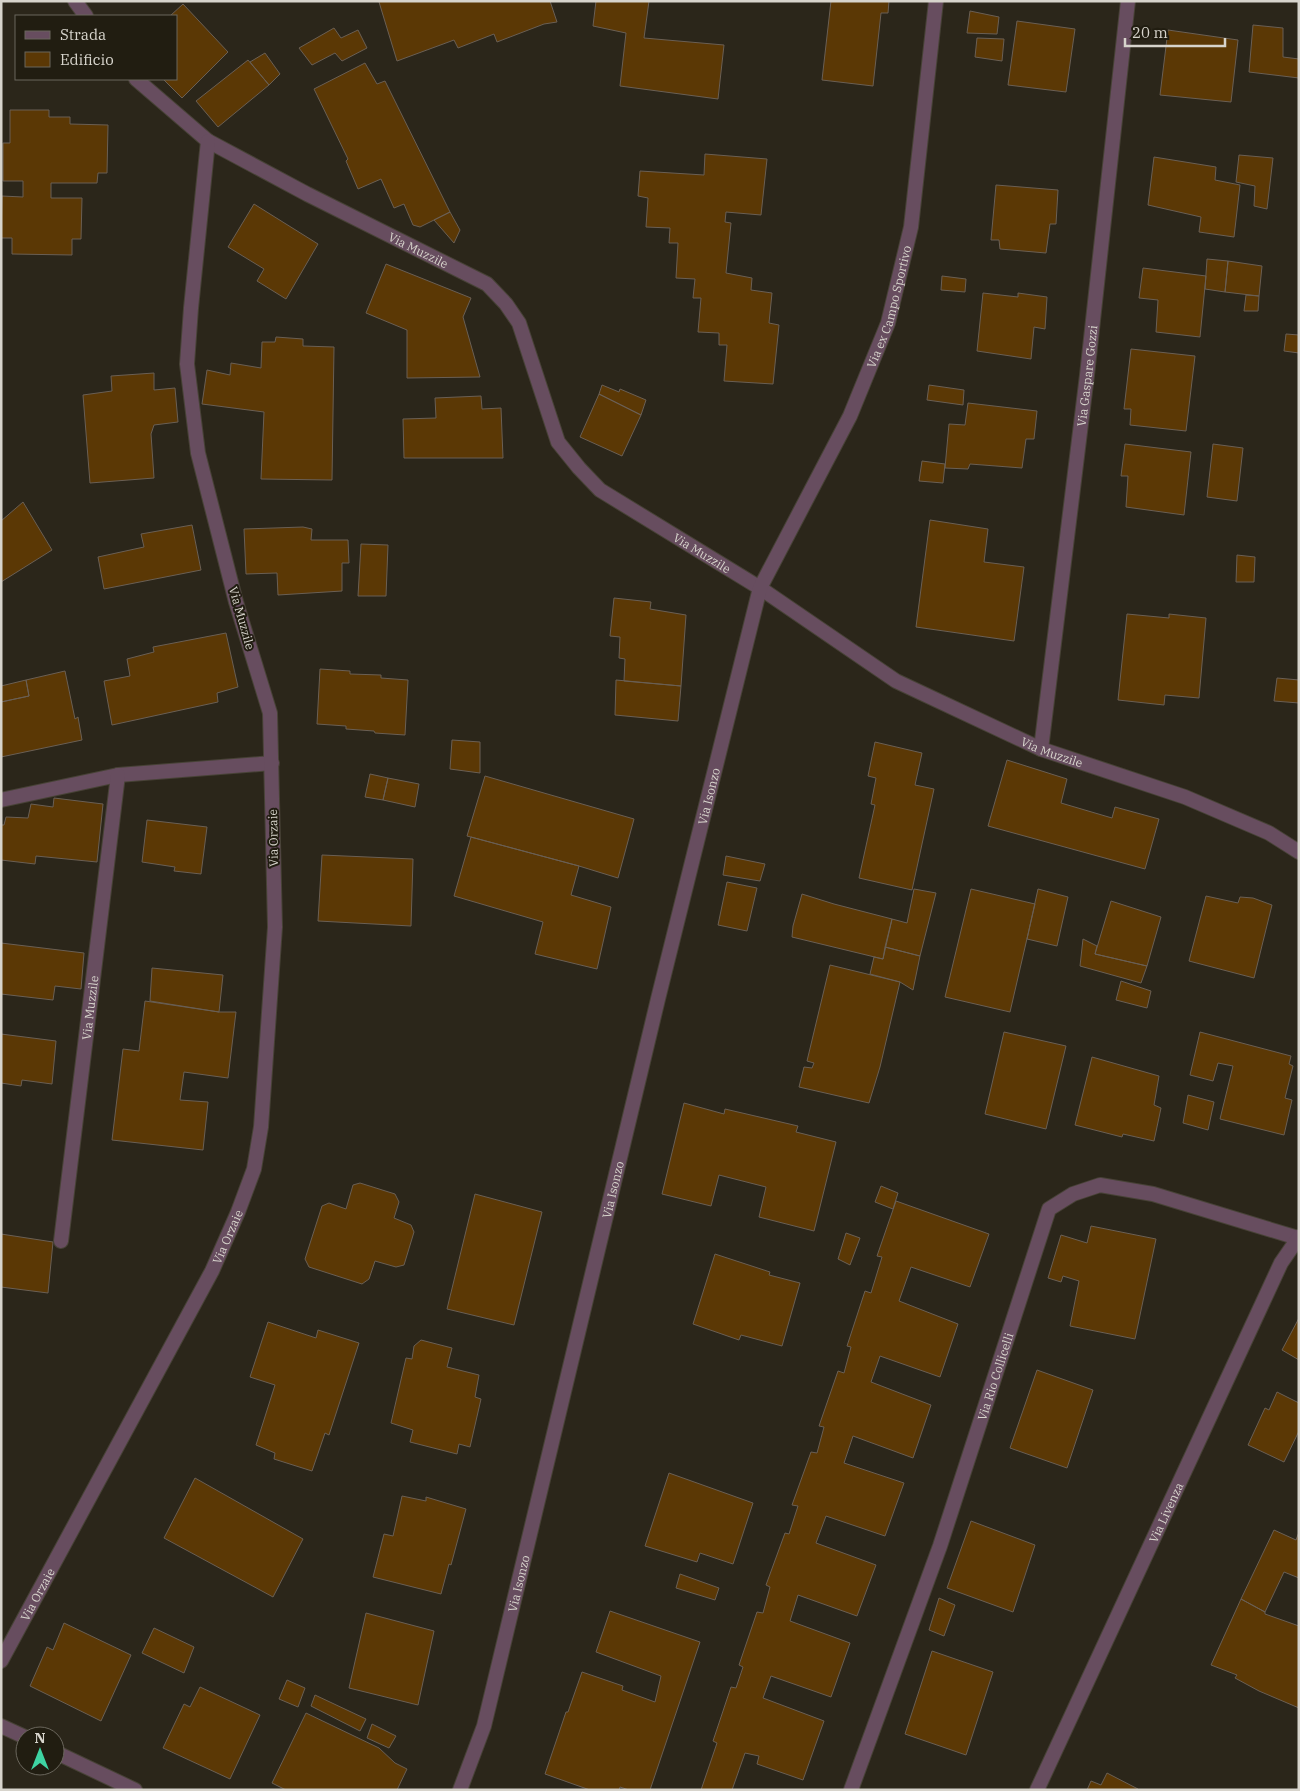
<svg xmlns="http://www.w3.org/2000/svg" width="1300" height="1791" font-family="'IBM Plex Serif',serif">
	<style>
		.building { fill: #5b3805; stroke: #6a5f54 }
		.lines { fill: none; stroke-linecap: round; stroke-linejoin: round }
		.minor-casing { stroke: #474236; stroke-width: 16 }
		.minor { stroke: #674d5f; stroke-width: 14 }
		.labels { text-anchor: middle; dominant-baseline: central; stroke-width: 4; stroke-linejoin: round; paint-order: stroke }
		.street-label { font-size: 12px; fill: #d7d4cc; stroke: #211d11 }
	</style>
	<rect width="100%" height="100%" fill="#2b261a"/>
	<!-- building -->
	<path class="building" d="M381,1h169l7,21 -13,2 -47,18 -3,-8 -36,14 -4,-8 -57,21 -18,-59z
		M596,1h53l-5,37 80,7 -6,54 -98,-13 6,-53 -33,-7z
		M831,1h58l-1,12h-7l-8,73 -51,-6z
		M183,4l45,48 -46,46 -19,-19h13v-63h-6z
		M970,11l29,6 -2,17 -30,-1z
		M1017,21l58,8 -9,63 -58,-7z
		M1253,25l30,3v29l16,2v19l-50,-6z
		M334,28l7,10 17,-8 9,18 -25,13 -7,-8 -23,12 -13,-17z
		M1168,30l70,10 -7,62 -71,-7z
		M977,38l27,1 -2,22 -27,-4z
		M265,53l15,21 -11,11 -19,-23z
		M248,60l21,25 -51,42 -22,-26z
		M365,63l12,21 8,-3 65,131 -30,15 -7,-2 -9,-21 -10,4 -13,-29 -23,10 -12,-28 2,-2 -34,-70z
		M10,110h39v7h21v7l38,1 -1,48h-9l-1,10h-46v15h31l-1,41h-9v16l-60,-1v-16h-11l1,-42 21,1v-16h-20v-38h7z
		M705,154l62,5 -6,56 -35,-3 -1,10 6,1 -5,50 26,5 -1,12 21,3 -3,30 10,2 -6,59 -49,-3 3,-36h-8v-12l-21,-1 3,-34h-8l2,-19 -19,-1 2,-35h-9l1,-15 -24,-1 2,-29 -10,-2 2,-25 64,4z
		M1239,155l34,3 -6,51 -13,-3 1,-20 -19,-4z
		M1154,157l62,10 -1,13 25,5 -6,52 -35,-5 2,-15 -53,-12z
		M996,185l62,5 -2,34h-6l-4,29 -46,-4 -1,-9h-8z
		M254,204l64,40 -32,55 -29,-18 7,-12 -36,-22z
		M450,212l10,18 -6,13 -20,-23z
		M1207,259l21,2 -3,31 -20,-3z
		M1228,261l34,5 -3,30 -34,-4z
		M386,264l85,34 -8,19 17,60 -73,1v-48l-41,-17z
		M1143,268l63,8 -6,61 -44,-5 2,-32 -19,-2z
		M942,276l24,3 -1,13 -24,-2z
		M983,293l35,4v-4l29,4 -2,32 -11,-2 -3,32 -54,-8z
		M1246,295l13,1 -1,15h-14z
		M1286,334l13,1v18l-15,-2z
		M276,337l27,2v7l31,1 -2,133 -71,-1 3,-67 -62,-8 5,-34 23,5 1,-12 30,5 1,-26h13z
		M1131,349l64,7 -9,75 -56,-6 1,-16h-7z
		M154,373v17l21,-2 3,34 -24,3 -3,9 3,44 -64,5 -7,-88 29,-4 -1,-15z
		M602,385l17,7 1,-3 26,11 -5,15 -42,-21z
		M929,385l35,5 -1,15 -36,-5z
		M599,394l42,21 -19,41 -42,-19z
		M481,396l1,13 19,-1 2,50h-99l-1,-39 33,-1 -1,-20z
		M968,403l69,8 -3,28h-8l-4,29 -52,-4 -2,5 -23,-1 4,-44 16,1z
		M1125,444l66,8 -7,63 -58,-8 2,-31h-7z
		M1213,444l30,4 -6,53 -30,-4z
		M922,461l23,3 -2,19 -24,-2z
		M23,502l29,48 -51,32v-61z
		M930,520l58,9 -4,33 40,5 -10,74 -98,-14z
		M192,525l9,45 -97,19 -6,-32 46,-10 -3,-13z
		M303,527l9,2 -1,11h37l1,23h-7v28l-64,4 -1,-22 -31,1 -2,-45z
		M361,544l27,1 -2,51h-28z
		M1237,555l18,2 -1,25h-18z
		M614,598l37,4 -1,7 36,6 -5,71 -57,-5 1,-22 -6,-1 1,-21 -10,-1z
		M1127,614l42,4v-4l37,4 -7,80 -34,-3 -1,10 -46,-5z
		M226,633l12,54 -21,6 1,9 -106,23 -8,-44 26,-5 -3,-17 27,-7 -1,-5z
		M320,669l30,2v3l31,1v3l27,2 -3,55 -30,-2 -1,-2 -28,-2v-3l-29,-2z
		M65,671l10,48 3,-2 4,23 -81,17v-55l28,-6 -3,-16z
		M1277,678l22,2v23l-25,-2z
		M26,680l3,16 -28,6v-16z
		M616,680l65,6 -3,35 -63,-6z
		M452,740l28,2v31l-30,-4z
		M875,742l47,11 -7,32 19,4 -22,101 -53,-12 16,-73 -4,-1 5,-26 -8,-2z
		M1007,760l60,19 -6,24 51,15 3,-11 44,12 -14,50 -157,-43z
		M370,774l18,4 -5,22 -18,-3z
		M485,776l149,43 -16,59 -39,-12 -112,-30z
		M388,778l31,6 -4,23 -32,-7z
		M54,798l49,6 -6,58 -61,-6 -1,8 -34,-4v-35h3l2,-8 22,1 3,-14 22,3z
		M147,820l60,7 -6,47 -27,-3 1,-4 -33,-5z
		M471,837l108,29 -8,29 40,12 -14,62 -62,-15 8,-32 -89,-26z
		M322,855l91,4 -2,67 -93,-5z
		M726,856l39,8 -5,17 -37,-6z
		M727,882l30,6 -10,43 -29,-6z
		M914,889l22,4 -16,63 -35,-9 7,-28 15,4z
		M971,889l64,15 -25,108 -65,-15z
		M1038,889l30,8 -11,49 -30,-7z
		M802,894l32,10 58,15 -9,40 -91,-22 1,-11z
		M1206,896l32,7 2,-6 13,1 19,7 -18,73 -65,-17z
		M1111,901l50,16 -14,49 -52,-12z
		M1083,939l14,7 -2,8 52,12 -6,17 -61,-17z
		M1,943l83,10 -3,36 -26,-3 -2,14 -52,-6z
		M885,947l35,9 -7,34 -13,-8 -30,-8 4,-17 9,2z
		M830,965l70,17 -20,85 -11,36 -70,-16 5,-20 8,1 2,-5 -7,-2z
		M152,968l71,7 -4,37 -69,-11z
		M1121,981l30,10 -4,17 -31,-8z
		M145,1001l74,11h17l-8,66 -44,-6 -4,28 28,2 -5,48 -91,-10 11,-91 16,2z
		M1004,1032l62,14 -20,83 -61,-15z
		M1200,1032l91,24 -2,8 4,2 -8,32 7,2 -8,35 -64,-16 13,-53 -15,-3 -5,18 -23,-6z
		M1,1034l55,7 -4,43 -30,-4 -1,6 -20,-3z
		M1092,1057l67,19 -5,29 7,3 -7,33 -31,-7 -1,3 -47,-12z
		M1188,1095l26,7 -6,28 -25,-7z
		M684,1103l40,11 1,-5 73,17 -2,6 40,10 -22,89 -55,-14 7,-30 -47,-12 -8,31 -49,-12z
		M360,1183l35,11 4,8 -5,16 17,7 3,7 -10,33 -8,2 -21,-6 -6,18 -7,5 -53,-17 -4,-8 17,-53 7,-3 17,6 7,-24z
		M881,1186l17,7 -5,16 -18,-7z
		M475,1194l67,18 -28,113 -67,-16z
		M896,1201l93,33 -19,53 -59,-20 -12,34 59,23 -18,53 -60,-21 -9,26 60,23 -18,53 -60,-22 -9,27 60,20 -19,53 -59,-20 -10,27 60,22 -19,51 -59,-21 -8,26 60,22 -19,54 -60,-21 -8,22 61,23 -21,59 -46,-16 2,-8 -14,-3 -13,37h-31l16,-47 -4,-2 18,-54 5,1 7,-21 -4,-2 18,-53 6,1 7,-26 -4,-2 19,-52 4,1 9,-28 -6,-1 19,-53 6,1 7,-26 -5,-1 19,-55 6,2 7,-26 -4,-1 18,-55 6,2 11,-36 -5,-1z
		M1091,1226l65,13 -21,100 -65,-13 9,-45 -16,-5 -2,6 -13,-4 13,-43 26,8z
		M846,1233l14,5 -10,27 -12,-6z
		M1,1234l52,8 -5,51 -47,-6z
		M715,1254l55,18 -1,3 31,8 -18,63 -41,-11 -2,5 -46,-16z
		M1299,1318v42l-17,-10z
		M268,1322l48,16 2,-8 41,13 -30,92 -4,-2 -13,38 -38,-12 1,-6 -19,-8 19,-60 -25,-8z
		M421,1340l31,8 -5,19 32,8 -4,22 6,2 -11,48 -11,-3 -2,10 -47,-12 3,-12 -22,-7 15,-65 6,1 2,-13z
		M1037,1370l56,20 -26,78 -57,-20z
		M1277,1392l22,11v28l-15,31 -36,-17 17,-37 4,2z
		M669,1473l84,30 -20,61 -33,-11 -3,9 -52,-16z
		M195,1478l108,61 -30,58 -109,-59z
		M402,1496l24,5v-4l40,12 -15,56 -2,-1 -8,30 -68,-17 11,-43 9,2z
		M971,1521l64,24 -22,67 -66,-24z
		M1274,1530l22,10 3,-8v46l-15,-6 -19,40 -24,-13z
		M680,1574l39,14 -4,12 -39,-12z
		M939,1598l16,7 -11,31 -15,-6z
		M1241,1599l24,13v2l34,12v82l-40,-17 -24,-13 2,-3 -26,-10z
		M610,1611l90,31 -50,148h-21l-9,-3 -1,3h-29l-45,-16 21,-62h2l14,-40 41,14 -1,4 33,12 6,-26 -65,-24z
		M366,1613l68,18 -16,74 -69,-17z
		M64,1623l67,32 -30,66 -71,-35 17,-39 6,3z
		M154,1628l40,19 -10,26 -42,-20z
		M932,1651l61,21 -27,83 -61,-21z
		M287,1680l18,8 -7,19 -19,-8z
		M200,1687l60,28 -30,64 -67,-31 21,-44 6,3z
		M315,1695l51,24 -6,12 -49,-25z
		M306,1713l73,35 16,15 12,6 -10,21h-111l-14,-7z
		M372,1724l24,12 -7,12 -22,-10z
		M1107,1773l31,16v1h-51l4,-9 10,4z"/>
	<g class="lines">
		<!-- minor casing -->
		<g class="minor-casing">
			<g id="minor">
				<path d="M75,1l11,15"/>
				<path id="s1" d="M136,79l72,62 99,53 180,90 19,20 13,19 39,119 21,26 21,22 160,98 136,93 145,68 144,48 84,36 30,19"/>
				<path id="s2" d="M1041,749l46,-374 41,-374"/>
				<path d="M1,800l117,-25 154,-12"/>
				<path id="s3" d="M61,1241l57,-466"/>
				<path id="s4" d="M1,1661l211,-390 26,-59 16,-43 7,-42 14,-200 -5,-214 -34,-111 -38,-149 -11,-89 4,-56 17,-167"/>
				<path d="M1,1726l24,11"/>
				<path d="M55,1752l80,38"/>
				<path id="s5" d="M460,1790l24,-64 174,-727 102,-411 90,-172 38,-93 23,-96 25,-226"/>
				<path id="s6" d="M851,1790l89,-244 109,-337 24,-15 27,-9 53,9 145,44"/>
				<path id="s7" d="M1037,1790l244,-527 18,-26"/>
			</g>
		</g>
		<!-- minor -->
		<use href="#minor" class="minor"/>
	</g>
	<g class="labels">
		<!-- street labels -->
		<g class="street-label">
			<text stroke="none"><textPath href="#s1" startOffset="332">Via Muzzile</textPath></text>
			<text stroke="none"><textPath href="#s5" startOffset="1550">Via ex Campo Sportivo</textPath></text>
			<text stroke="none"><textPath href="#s2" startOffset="376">Via Gaspare Gozzi</textPath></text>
			<text stroke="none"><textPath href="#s1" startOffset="768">Via Muzzile</textPath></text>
			<text transform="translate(242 618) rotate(74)">Via Muzzile</text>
			<text stroke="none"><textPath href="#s1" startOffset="1172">Via Muzzile</textPath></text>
			<text stroke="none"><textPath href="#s5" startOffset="1025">Via Isonzo</textPath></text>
			<text transform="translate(273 838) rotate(-91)">Via Orzaie</text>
			<text stroke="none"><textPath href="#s3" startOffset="235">Via Muzzile</textPath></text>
			<text stroke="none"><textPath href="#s5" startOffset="620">Via Isonzo</textPath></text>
			<text stroke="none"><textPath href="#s4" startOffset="481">Via Orzaie</textPath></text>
			<text stroke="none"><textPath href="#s6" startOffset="438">Via Rio Collicelli</textPath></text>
			<text stroke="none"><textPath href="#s7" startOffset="306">Via Livenza</textPath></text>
			<text stroke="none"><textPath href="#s5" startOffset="215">Via Isonzo</textPath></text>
			<text stroke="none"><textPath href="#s4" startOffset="76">Via Orzaie</textPath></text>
		</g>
	</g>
	<!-- border -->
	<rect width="1300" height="1791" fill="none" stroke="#d7d4cc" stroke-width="5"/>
	<!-- legend -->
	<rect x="15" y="15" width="162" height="65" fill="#211d11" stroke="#6a665c"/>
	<rect x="25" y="31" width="25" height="8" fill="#674d5f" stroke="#6a665c"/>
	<text x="60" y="40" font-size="15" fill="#d7d4cc">Strada</text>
	<rect x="25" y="52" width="25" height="15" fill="#5b3805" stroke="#6a665c"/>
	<text x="60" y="65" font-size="15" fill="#d7d4cc">Edificio</text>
	<!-- north arrow -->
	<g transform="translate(40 1751)"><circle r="24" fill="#211d11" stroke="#6a665c"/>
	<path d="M0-4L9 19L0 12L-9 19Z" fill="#3ed4a3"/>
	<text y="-8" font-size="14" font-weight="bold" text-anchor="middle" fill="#d7d4cc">N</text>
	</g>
	<!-- scale -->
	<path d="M1125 38v8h100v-8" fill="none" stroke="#d7d4cc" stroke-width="2.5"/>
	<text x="1132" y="38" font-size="15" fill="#d7d4cc" stroke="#211d11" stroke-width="4" paint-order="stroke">20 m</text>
</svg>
